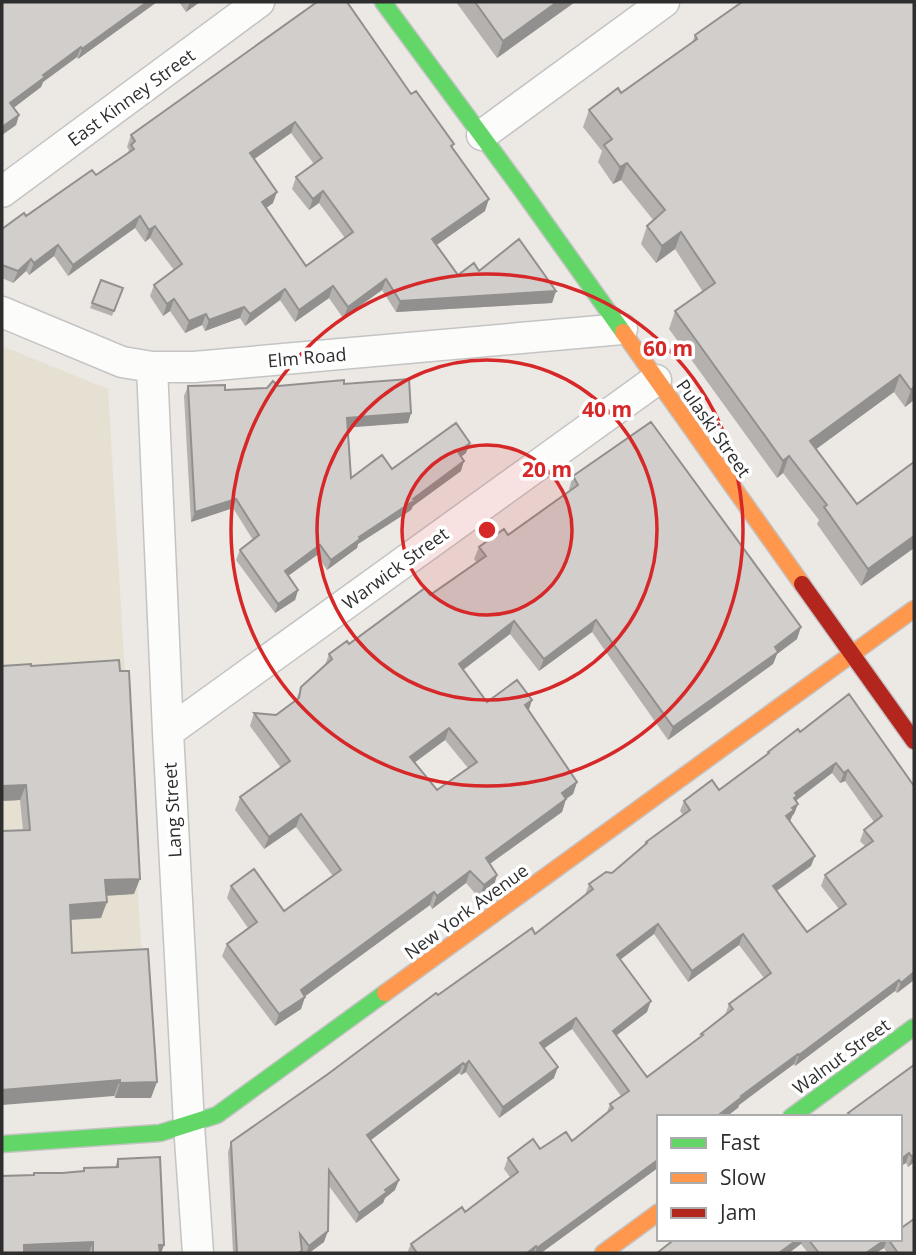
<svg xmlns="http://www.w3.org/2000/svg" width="916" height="1255" font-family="'Open Sans',sans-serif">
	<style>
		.education { fill: #e6e0d3 }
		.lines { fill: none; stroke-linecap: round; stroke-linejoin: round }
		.street-casing { stroke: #c5c4c5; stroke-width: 33 }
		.fast-casing { stroke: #c5c4c5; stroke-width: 19 }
		.slow-casing { stroke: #c5c4c5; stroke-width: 19 }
		.jam-casing { stroke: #c5c4c5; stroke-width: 19 }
		.street { stroke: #fcfcfb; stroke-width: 30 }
		.fast { stroke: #63d668; stroke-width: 16 }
		.slow { stroke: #ff974d; stroke-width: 16 }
		.jam { stroke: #b3261e; stroke-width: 16 }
		.wall { fill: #b4b1af; fill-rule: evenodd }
		.shaded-wall { fill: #92908e }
		.building { fill: #d1cecb; stroke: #92908e; stroke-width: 2; fill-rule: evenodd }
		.ring { fill: none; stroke: #d62828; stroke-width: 3.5 }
		.labels { text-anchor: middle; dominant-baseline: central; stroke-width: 7; stroke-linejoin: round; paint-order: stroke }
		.street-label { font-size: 18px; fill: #2e2e2e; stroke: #fff }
		.centre { fill: #d62828; stroke: #fff; stroke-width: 3.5 }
		.ring-label { font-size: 21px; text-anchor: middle; font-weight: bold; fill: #d62828; stroke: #fff; stroke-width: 7; stroke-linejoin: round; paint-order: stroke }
	</style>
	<rect width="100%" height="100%" fill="#ece8e4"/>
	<!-- education -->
	<path class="education" d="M2,346l106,43 34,573 -140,7z"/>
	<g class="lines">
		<!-- street casing -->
		<g class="street-casing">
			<path id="street" d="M482,135l182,-133
				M2,192l257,-190
				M2,312l120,50 30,5h42l428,-38
				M152,367l16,365 21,393 9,128
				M168,732l488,-352"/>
		</g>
		<!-- fast casing -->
		<g class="fast-casing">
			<path id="fast" d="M383,2l138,187 102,143
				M791,1117l123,-90
				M2,1144l158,-11 57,-18 168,-122"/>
		</g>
		<!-- slow casing -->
		<g class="slow-casing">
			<path id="slow" d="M623,332l179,252
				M385,993l529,-384
				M603,1253l56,-41"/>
		</g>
		<!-- jam casing -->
		<g class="jam-casing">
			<path id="jam" d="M802,584l112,157"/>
		</g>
		<!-- street -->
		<use href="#street" class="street"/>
		<!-- fast -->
		<use href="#fast" class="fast"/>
		<!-- slow -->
		<use href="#slow" class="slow"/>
		<!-- jam -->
		<use href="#jam" class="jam"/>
	</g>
	<!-- wall -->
	<path class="wall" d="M2,2h155l-79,57 -1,-2 -34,25 -2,5 -27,20 5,8 -3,10 -14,10z
		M179,2h21l-14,10z
		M456,2h119l-78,56z
		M914,2v398l-9,7 -11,-15 -78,57 41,55 57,-42v86l-53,38 -44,-62 2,-4 -36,-47 -6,5 -108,-149 6,-18 28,-19 -28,-43 -19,14 -15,-19 6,-18 7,-5 -33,-41 -8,4 -15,-22 4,-11 -19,-24 6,-17 32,-17 71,-50 3,-8z
		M411,94l43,50 -2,4 33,63 -49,34 22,30 21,-4 77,20 -4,12 -156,9 -14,-22 -39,28 -14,-20 -34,24 -15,-22 -35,26 -5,-8 -35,13 -3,-6 -17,8 -15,-22 -7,5 -13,-20 4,-11 20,-15 -24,-32 -5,4 -10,-14 -67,48 -14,-20 -25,19 -3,-4 -13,12 -11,-5v-49l24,-13 70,-41 32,-22 1,-3 -2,-3 4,-12zM291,133l23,31 -18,13 -4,12 17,21 10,-7 26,35 -39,28 -40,-58 7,-5 -19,-44z
		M101,280l22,8 -11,28 -22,-8z
		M344,384l67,29 -3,10 -61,4 4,51 115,-25 -5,4v14l-48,35 -2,4 -53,34 -1,4 -30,22 -10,-15 -29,21 10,14 -3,10 -20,13 -39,-53 4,-10 13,-10 -20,-32 -42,14 -7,-126 4,-10 37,4 42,-2 11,-2z
		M573,476l224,163 -20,15 -4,10 -105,76 -76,-108 -53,39 -29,-37 -47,36 24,32 41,9 49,71 -4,12 -7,5 -4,13 -72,52 7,11 -4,13 -14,10 -13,-15 -34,26 -2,-4 -125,91 -4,13 -26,17 -53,-70 5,-12 21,-16 -21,-30 4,-12 53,25 49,-35 -37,-49 -32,22 -29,-39 5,-13 41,-29 -31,-42 4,-13 22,2 20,-15 5,-13 24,-22 4,-11 20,-10 81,-49 47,-32 -3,-4 5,-12 29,-12 62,-44 -1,-2zM445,740l23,28 -31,22 -22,-28z
		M2,666h29l103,228 -28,2 -5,22 -30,2 1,33 79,145h-36l-92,-268 -3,-30 -18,1z
		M800,732l114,54v194l-17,13 -2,-2 -100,75 -1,-2 -55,41 -1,3 -79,9v50l-118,86h-134l4,-9 54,-32 45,-35 -6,-8 4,-11 64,-17 35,-29 3,-8 11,-8 -49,-67 -28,19 10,30 -55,40 -33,-46 -5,3 -2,-2 -88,67 24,50 -10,8 -2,5 -27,20 -27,-37 -5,56 -15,11h-6l-2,-2v2h-68l-5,-101 3,-10 207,-147 97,-61 50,-39 4,-11 23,-11 33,-28 1,-3 37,-27 -3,-4 4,-10 35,-11 49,-35v-3zM832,773l8,10 5,-2 29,41 -10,8 -4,11 5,5 -40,29 -4,11 18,23 -32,23 -30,-41 34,-25 -21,-45 8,-17 -2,-3zM654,934l34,48 51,-37 25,33 -35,26 -4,11 -24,19 -1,3 -53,40 -30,-42 30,-23 -27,-52z
		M914,1065v97l-6,5 -2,-4 -6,-46h-54l2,-4z
		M118,1159l46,86 -3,8h-72l-56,-78 50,-4 1,-3 31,-1z
		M675,1239h225l14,14h-27l-3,-5 -8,5h-68l-7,-9z"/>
	<!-- shaded-wall -->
	<path class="shaded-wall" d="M147,2h10l-79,57 4,-10z
		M190,2h10l-14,10z
		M557,2h18l-78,56 6,-17z
		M81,47l-4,10 -34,25 -2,5 -34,26 3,-10 33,-28z
		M19,115l-3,10 -14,10v-8z
		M295,122l-4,11 -45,32 4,-12z
		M627,163l-6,17 -8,4 7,-17z
		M323,191l-4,12 -10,7 4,-11z
		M277,192l-4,11 -15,11 4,-12z
		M489,199l-4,12 -57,40 4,-12z
		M140,216l-5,12 -67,48 5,-11z
		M155,226l-5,12 -5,4 4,-12z
		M681,232l-6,17 -19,14 6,-17z
		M58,245l-4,11 -25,19 5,-12z
		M31,259l-5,12 -13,12 5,-12z
		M386,279l-4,11 -39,28 5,-11z
		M333,286l-4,12 -34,24 4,-12z
		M285,289l-5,11 -35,26 5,-12z
		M556,291l-4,12 -156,9 4,-11z
		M174,299l-4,12 -7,5 4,-12z
		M244,307l-4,11 -35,13 4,-11z
		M206,314l-4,11 -17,8 4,-12z
		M900,375l-6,17 -90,66 6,-17z
		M914,387v13l-9,7 6,-17z
		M411,413l-3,10 -65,5 4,-10z
		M470,443l-4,10 -12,9 4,-10z
		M789,456l-6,17 -6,5 6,-17z
		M464,461l-3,10 -48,35 -2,4 -53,34 -1,4 -30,22 4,-10 28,-23z
		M236,499l-3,9 -42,14 4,-10z
		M914,536v12l-53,38 7,-17z
		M320,545l-3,10 -36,26 4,-10z
		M298,590l-3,10 -20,13 3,-9z
		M596,620l-4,12 -53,39 5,-12z
		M514,621l-4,13 -55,42 4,-12z
		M801,627l-4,12 -20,15 -4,10 -105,76 5,-13z
		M532,700l-4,13 -3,-8z
		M449,728l-4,12 -39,29 4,-12z
		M836,763l-4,10 -37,28 -5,8 5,-16z
		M848,770l-3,11 -5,2 4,-10z
		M577,782l-4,12 -15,11 4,-12z
		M26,785l-6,15 -18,1v-15z
		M566,799l-4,13 -81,58 5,-12z
		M798,804l-4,10 -2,2 -2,5 -4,-5 6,-8z
		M301,814l-5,13 -32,22 5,-12z
		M815,856l-4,10 -42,30 4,-10z
		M470,871l-4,12 -34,26 5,-13z
		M497,875l-4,13 -14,10 5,-13z
		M140,879l-6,15 -34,2 5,-16z
		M434,892l-4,13 -134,98 5,-13z
		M107,902l-6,16 -37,2 6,-15z
		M658,924l-4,10 -41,31 4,-10z
		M743,934l-4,11 -51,37 4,-11z
		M914,972v8l-17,13 4,-10z
		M899,980l-4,11 -100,75 4,-11z
		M305,997l-4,12 -26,17 4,-12z
		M651,1001l-4,11 -38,29 4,-10z
		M576,1018l-4,11 -36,25 4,-11z
		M798,1054l-4,10 -55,41 -1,3 -12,9h-10l25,-21z
		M469,1061l-3,11 -5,3 4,-10z
		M463,1063l-4,10 -96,73 4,-11z
		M558,1067l-4,11 -55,40 4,-11z
		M120,1080l-6,16 -112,9v-15z
		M157,1082l-6,16h-36l5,-15z
		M909,1153l-3,10 -6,4v-7z
		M914,1155v7l-6,5 4,-10z
		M659,1159v8l-118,86h-6l2,-5z
		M399,1180l-4,10 -10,8 -2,5 -27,20 3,-10z
		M328,1231l-4,11 -15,11h-3l3,-7z
		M798,1239h5l-2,5 -12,9h-10z
		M886,1239h1l-3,9 -8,5h-10z
		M93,1242l-4,11h-68l3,-8z
		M159,1245h5l-3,8h-5z
		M536,1246l-2,7h-7z"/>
	<!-- building -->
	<path class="building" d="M2,2h145l-65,47 -1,-2 -38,28 2,2 -35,26 9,12 -17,12z
		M317,2h30l64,92 5,-3 38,53 -3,2 38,53 -57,40 26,36 16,-12 5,8 40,-32 37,52 -156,10 -14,-22 -38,28 -15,-21 -34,24 -14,-21 -35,25 -6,-7 -35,13 -3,-6 -17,7 -15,-22 -7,5 -13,-19 28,-21 -27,-38 -6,4 -9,-14 -67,49 -15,-20 -24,18 -3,-4 -13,12 -16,-6v-36l22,-16 2,3 66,-46 4,5 38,-26 -3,-4 4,-4 -4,-6zM295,122l27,36 -26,19 17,22 10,-8 30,41 -47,34 -44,-64 15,-10 -27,-39z
		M475,2h82l-54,39z
		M742,2h172v385l-3,3 -11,-15 -90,66 47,63 57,-42v74l-46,33 -44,-62 3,-2 -38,-49 -6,5 -108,-150 40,-28 -34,-51 -19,14 -15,-20 18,-16 -38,-47 -7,4 -16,-22 8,-6 -23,-29 29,-22 3,5 76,-54 -2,-4z
		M101,280l22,8 -9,23 -22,-8z
		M409,379l2,34 -64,5 4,60 31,-23 10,14 64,-46 14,20 -12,9 6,9 -51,38 2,1 -56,37 1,2 -29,21 -11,-15 -35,26 13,19 -20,14 -38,-54 19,-15 -23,-36 -41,13 -7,-126 37,-1v5l42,-2 6,-7 5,5 66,-6v4z
		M651,422l150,205 -26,20 3,5 -105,75 -77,-107 -52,39 -30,-38 -55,43 28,38 30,-22 15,20 -7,5 52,77 -15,11 4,6 -80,59 11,17 -13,10 -14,-14 -33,25 -3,-4 -133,98 4,7 -26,17 -52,-70 30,-22 -26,-36 23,-17 30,42 57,-41 -40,-56 -32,23 -29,-40 50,-36 -36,-48 22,2 23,-17 2,-11 31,-28 -3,-5 18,-13 2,3 76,-56 5,7 56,-39 -7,-9 25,-18 4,6 70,-50 -5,-9zM449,728l28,34 -40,28 -27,-33z
		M119,660l1,11h9l11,208 -35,1 2,22 -37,3 2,48 76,-4 9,133 -37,1v-3l-118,10v-259l28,-1 -4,-45 -24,1v-120l29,-2v2z
		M849,694l65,92v186l-13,11 -2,-3 -100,75 -1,-1 -57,42 1,1 -26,20h-57v42l-122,89 -1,-2 -9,7h-110l-6,-9 51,-37 3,5 53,-40 -10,-14 25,-19 7,10 26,-17 6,9 41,-33 -3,-4 19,-13 -53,-73 -36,25 18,24 -55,40 -34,-46 -4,4 -2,-2 -96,72 32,45 -14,10 2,2 -28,21 -30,-43 -1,61 -19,15 -9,-12 2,17 -4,2h-61l-6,-111 97,-68 108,-81 2,2 94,-67 3,6 58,-45 -4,-5 17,-12 6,1 35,-30 -1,-1 44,-32 -6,-9 28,-21 7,10 50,-37 -1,-1 30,-23 2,3zM836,763l8,10 4,-3 34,46 -18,14 9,11 -48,34 21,29 -39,28 -34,-46 42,-30 -29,-40 8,-6 -2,-2 6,-4 -4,-6 3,-2 -2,-3zM658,924l34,47 51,-37 28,39 -42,31 4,5 -32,25 2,1 -56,42 -34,-46 38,-30 -34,-46z
		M914,1065v90l-2,2 -3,-4 -9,7v-43h-52l2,-2 -2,-2z
		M160,1157l4,88h-5l1,8h-67v-11l-69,3v8h-22v-77l32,-1v-2h28l22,-2v-3l34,-1v-8z
		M914,1219v34h-16l-10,-14h12v-10z
		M675,1239h123l-19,14h-122z
		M808,1239h78l-20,14h-47z"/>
	<!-- distance rings -->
	<circle cx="487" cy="530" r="85" fill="#d62828" fill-opacity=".12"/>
	<g class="ring">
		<circle cx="487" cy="530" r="85"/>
		<circle cx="487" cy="530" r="170"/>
		<circle cx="487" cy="530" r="256"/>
	</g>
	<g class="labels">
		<!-- street labels -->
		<g class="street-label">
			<text transform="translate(131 97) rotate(-36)">East Kinney Street</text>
			<text transform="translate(307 357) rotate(-5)">Elm Road</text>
			<text transform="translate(714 428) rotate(55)">Pulaski Street</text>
			<text transform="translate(395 568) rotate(-36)">Warwick Street</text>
			<text transform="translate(172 810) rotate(-93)">Lang Street</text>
			<text transform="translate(466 911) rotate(-36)">New York Avenue</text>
			<text transform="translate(841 1056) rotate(-36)">Walnut Street</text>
		</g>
	</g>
	<circle cx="487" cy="530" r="10" class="centre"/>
	<g class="ring-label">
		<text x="668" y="356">60 m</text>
		<text x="607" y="417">40 m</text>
		<text x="547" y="477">20 m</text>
	</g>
	<!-- border -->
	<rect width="916" height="1255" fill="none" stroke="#2e2e2e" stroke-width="7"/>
	<!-- legend -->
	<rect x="657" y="1115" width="245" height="126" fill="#ffffff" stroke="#ababab" stroke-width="2"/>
	<rect x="671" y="1138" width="35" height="10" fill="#63d668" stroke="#ababab" stroke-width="2"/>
	<text x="720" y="1150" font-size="21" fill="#2e2e2e">Fast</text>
	<rect x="671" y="1173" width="35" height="10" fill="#ff974d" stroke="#ababab" stroke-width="2"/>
	<text x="720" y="1185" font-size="21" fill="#2e2e2e">Slow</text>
	<rect x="671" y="1208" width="35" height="10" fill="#b3261e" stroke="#ababab" stroke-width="2"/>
	<text x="720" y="1220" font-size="21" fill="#2e2e2e">Jam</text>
</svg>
